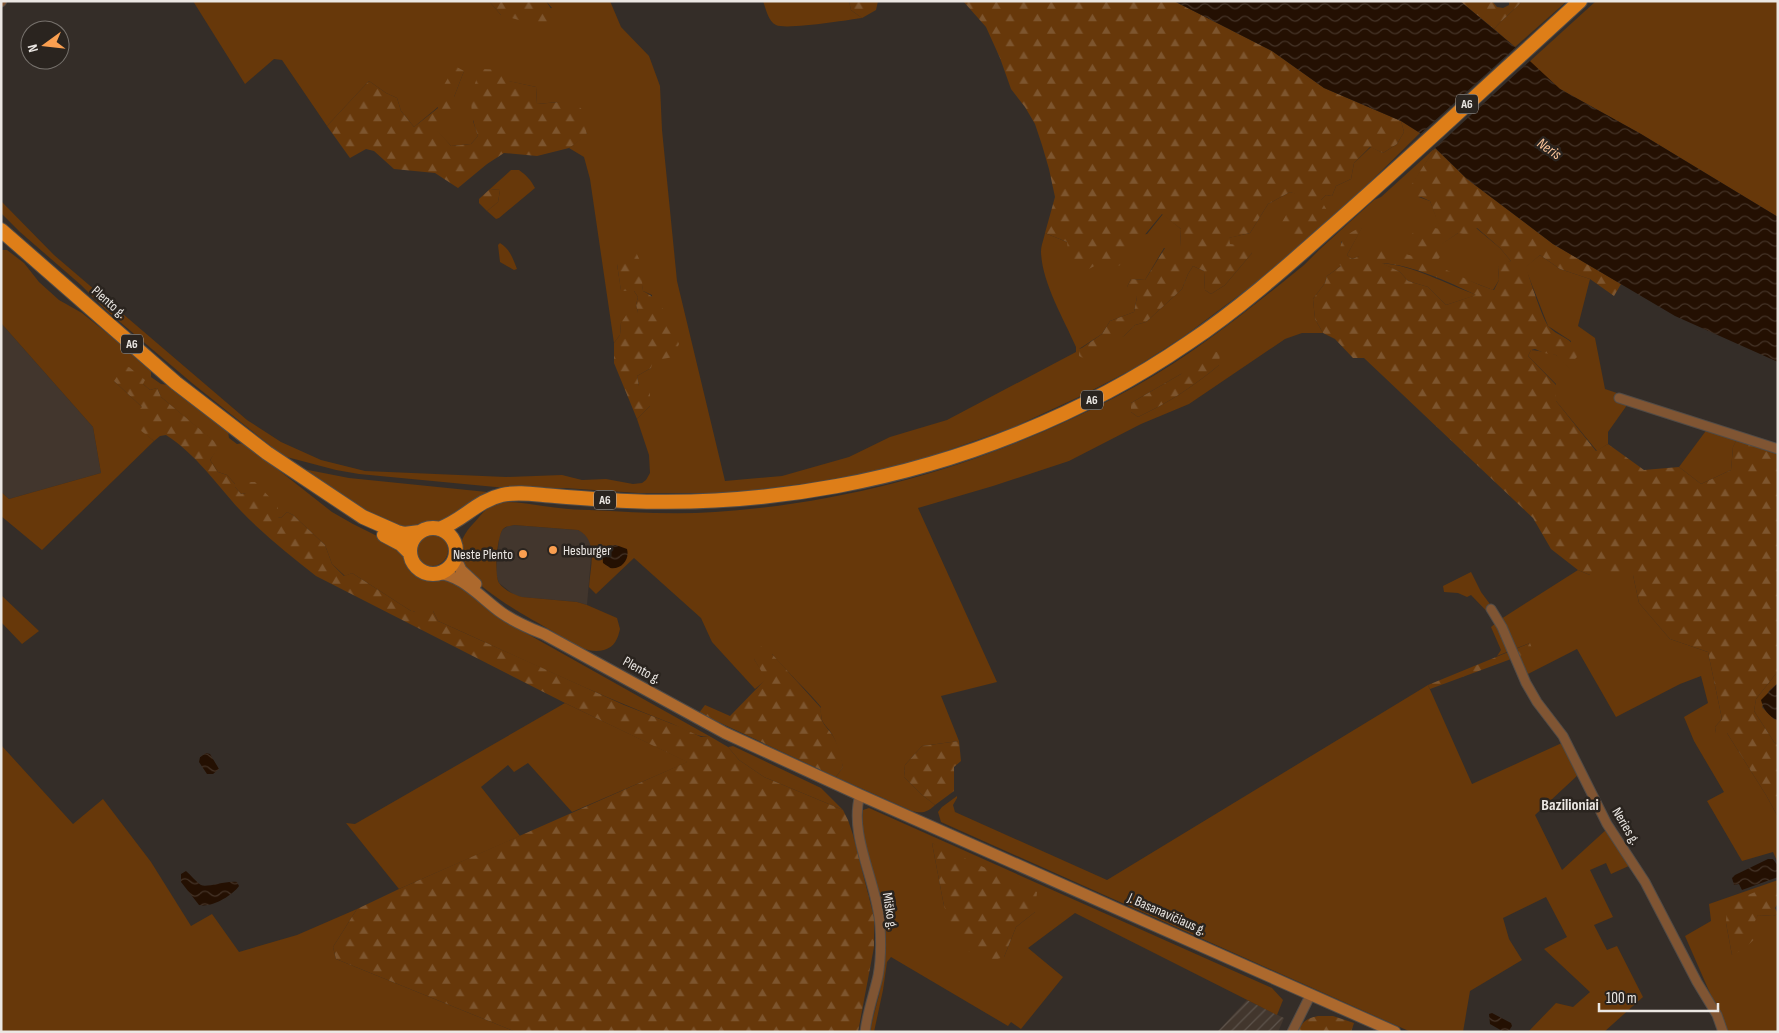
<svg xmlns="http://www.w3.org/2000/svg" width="1779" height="1033" font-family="'Sofia Sans Condensed',sans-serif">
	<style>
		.built { fill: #42362d }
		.industrial { fill: url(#industrial-furrows) }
		.green { fill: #67380a; fill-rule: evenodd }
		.forest { fill: url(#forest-firs); fill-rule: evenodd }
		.water { fill: url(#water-waves) }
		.pier { fill: #342d28 }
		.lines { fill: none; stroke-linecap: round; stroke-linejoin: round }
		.minor-casing { stroke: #514b46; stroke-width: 11 }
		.secondary-casing { stroke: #514b46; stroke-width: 13 }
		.trunk-casing { stroke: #514b46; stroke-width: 16 }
		.minor { stroke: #805533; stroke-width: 9 }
		.secondary { stroke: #ad692d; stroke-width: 11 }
		.trunk { stroke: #de7e18; stroke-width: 14 }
		.poi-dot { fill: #fa9f50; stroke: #2a241f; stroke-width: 2 }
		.labels { text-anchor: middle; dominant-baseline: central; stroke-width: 5; stroke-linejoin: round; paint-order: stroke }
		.shield { fill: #2a241f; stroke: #b1aca8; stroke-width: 1 }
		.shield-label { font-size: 12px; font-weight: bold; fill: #ebe7e3 }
		.street-label { font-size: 14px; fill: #ebe7e3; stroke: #2a241f }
		.poi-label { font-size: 14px; fill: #ebe7e3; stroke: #2a241f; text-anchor: start }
		.water-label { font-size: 15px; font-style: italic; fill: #fac49a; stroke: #2a241f }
		.quarter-label { font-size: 16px; font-weight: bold; fill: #ebe7e3; stroke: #2a241f }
	</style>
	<defs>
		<pattern id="industrial-furrows" width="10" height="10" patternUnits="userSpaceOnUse" patternTransform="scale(1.25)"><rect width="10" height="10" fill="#42362d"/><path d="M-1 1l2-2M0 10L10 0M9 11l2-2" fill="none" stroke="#5d534b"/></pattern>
		<pattern id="forest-firs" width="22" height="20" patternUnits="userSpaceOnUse" patternTransform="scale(1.25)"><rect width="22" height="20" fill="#67380a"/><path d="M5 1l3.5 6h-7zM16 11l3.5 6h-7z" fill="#7d552e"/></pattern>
		<pattern id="water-waves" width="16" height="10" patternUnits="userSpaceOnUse" patternTransform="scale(1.25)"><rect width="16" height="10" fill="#241002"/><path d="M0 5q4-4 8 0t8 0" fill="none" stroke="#443327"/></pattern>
	</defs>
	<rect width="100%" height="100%" fill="#342d28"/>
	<!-- built -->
	<path class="built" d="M1,323l92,104 8,46 -92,26 -8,-7z
		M514,525l64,5 6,3 6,7 2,7 -5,58 -10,-3 -56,-5 -7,-2 -15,-12 -3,-9 3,-37 3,-7 6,-4z"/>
	<!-- industrial -->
	<path class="industrial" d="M1247,1000l37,18 -6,14h-61z"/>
	<!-- green -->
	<path class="green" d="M193,1h296l12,14 51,-7 -6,-7h64l11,26 28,29 11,30 2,44 15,151 48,200 57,-5 67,-19 41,-20 57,-17 129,-68v-5c-12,-28 -34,-64 -35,-95 0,-7 3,-13 4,-19l22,9 80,-8 16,-20 18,15 -1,19h-16l-19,32 -14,-1 -4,8 10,10 -3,15 -24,9 -8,13 -23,15 45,-13 11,-11 11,-3 36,-33 6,-15 5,-8 11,5 1,19 6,4 14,-9 27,-32 -22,-9 -2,-6 22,-5 18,-29 22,-12 31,8 5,-5 6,1 4,-10 15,-7 3,-16 17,-16 12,6 14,-9 7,-12 -3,-11 19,12 -57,56 -90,81 -90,67 -50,32 -52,27 -67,31 -88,31 -37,10 -70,14 -91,11h-90l-73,-5h-59l-147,-14 -23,-4 -53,-14 -91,-73 -85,-72 -26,-26 -61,-53 -19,-19v-12l53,54 193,165 34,22 40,18 44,11 141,6 56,-2 20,5 24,-1 27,5 9,-1 4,-3 4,-7 -1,-18 -12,-36 13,-13 -11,-20 -2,-10 14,-8 1,-73 -9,-4c-2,-20 -9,-19 -26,-27l4,26 13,1 4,6 -2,8 2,7 -17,11 -1,12 -6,8 -24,-164 -6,-22 -15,-9 18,-14 -28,-32 -22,2 -1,-17 -28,-6 -35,40 5,15 -7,8 -20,2 -16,-17 19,-32 10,-26 -26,36 -24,20 -13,-16 -4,-13 -11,-5 -17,-12 -42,45 -45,-66 -8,-1 -29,25z
		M763,1h86l2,9 11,8c-14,2 -76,12 -86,7 -8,-4 -10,-16 -13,-24z
		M1522,1h45l-52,46 -21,-18c8,-10 19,-17 28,-28z
		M1596,1h182v216l-137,-83 -81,-45 -31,-27z
		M1435,148l-28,45 23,8 11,28v15l17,-11 18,-5 24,20 11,13 -13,6 1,13 -6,10 -26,-10 -107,-24 -8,3 -5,-4 15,-28 -21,15v24l-14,10 -2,7 -12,16 2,20 8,14h-21l-17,6 -96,65 -48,20 -72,37 -76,25 -75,22 79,174 -56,14 18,45 -37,5 -17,19 -1,12 17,17 14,11c-7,7 -13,9 -23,6l-76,-34 7,-10c-3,-10 -5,-22 -10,-31 -7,-13 -13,-10 -12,-29 -15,-18 -33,-34 -49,-53l-18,5 13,20 -12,10 -43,-47 -11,-24 -67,-60 -38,36 -7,-7c1,-19 10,-47 -11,-57l-64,-5c-4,1 -8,1 -11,4 -6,7 -9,46 -4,54 5,7 15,12 23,14l55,5 10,3 30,13 3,11c-2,9 -5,18 -16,21 -7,2 -15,1 -22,-2 -11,-4 -21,-12 -30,-17 -24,-14 -81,-44 -90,-69 -6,-14 1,-27 10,-37 8,-8 14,-19 25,-22 15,-3 31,1 46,3 15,2 30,4 46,4 42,2 84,5 126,2 149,-10 291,-54 421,-126 61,-34 115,-78 168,-121l15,-15 55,-50 7,-3zM1219,365c-25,21 -51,38 -81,52l-7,-5v-9l50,-29z
		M511,170h8c7,5 12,10 16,18l-36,30 -3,1 -9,-8 11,-9 2,-12 -10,-1z
		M500,243c10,6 13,16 17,26l-3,1 -14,-8 -2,-17z
		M1,250h6l17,13 15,19 20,18 23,13 66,53 3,2v9l10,7 8,1 59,46 1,7 8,6 7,-1 88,69 21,12 44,22 5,4 5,13 5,8 8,5 8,2 15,-1 14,6 42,35 212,119c-16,1 -31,-11 -46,-16 -77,-30 -151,-66 -227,-100l-5,-10h-22l-59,-38 -7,3 -13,-12 -7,-19 -32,-30 -6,-3 -6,6 -3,-1 -32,-24 -5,1 -6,-7v-3l-8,-9 -9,-3 -8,-12 9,-14 -58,-49 -4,-9 -7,2 -7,-6 -29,-3 28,26 -1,23 13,11 -112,109 -41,-34v-24l8,7 92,-26 -8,-46 -92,-104z
		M1540,255l20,14 30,10 -12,47 17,12 10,51 27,9 -24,34v12l-11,7 -41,-50v-17l-28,-28 3,-6c3,0 21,3 25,5 5,3 11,11 15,14v-28l-23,-15 -23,-59z
		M1381,263c35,3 64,21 96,32l-31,10 -18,-18 -20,-6 -8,-9z
		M1708,428l29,11 -4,8 -2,23 -30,14 -22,-17z
		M298,468l51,10 138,14 -16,13 -29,18c-16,-3 -21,5 -35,7l-52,-23z
		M416 550a16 16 0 1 1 32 0a16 16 0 1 1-32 0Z
		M1578,570l12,5h43l6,28 31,36 38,13 14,67 -7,8 1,6h11l39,62 12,22v46l-5,-11 -31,9 -35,-60 17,-9 -30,-51 -10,-24 24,-14 -7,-27 -21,8 -64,33 -39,-68 -51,26 -8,-19 12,-13 -33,13 4,-6 -10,-23 6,-5 -26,-27 -4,2 -9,-4 -14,-1 -1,-6 28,-14 10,20 20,27z
		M1,595l38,36 -17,13 -21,-22z
		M1778,671v12l-9,8 -7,16 12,12 4,1v25l-4,-3 -20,-31 2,-12z
		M1428,685l44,99 92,-42 15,32 -44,41 27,55 45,-41 24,36 -20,9 -5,-11 -16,7 23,47 -19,8 13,25 10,-4 26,51 -39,35h-76l28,-29 17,4 17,-15 -46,-43 23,-12 -21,-40 -43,21 6,21 13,21 -52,31 -7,41h-52l-470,-210 -3,-10 4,-5 15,-11v2l-4,7 2,7 152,68z
		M565,703l123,59 -116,50 -44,-49 -14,9 -6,-7 -27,22 39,49 -121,53 -53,-66 9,1z
		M1,745l72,79 30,-25 48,63 40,64 21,-12 27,38 58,-17 60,-26 -24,38 3,12 180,73h-515z
		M733,746l88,42 22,22 -79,-33 -25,-17 -11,-13z
		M869,808l403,180 11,12 -6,15 -202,-102 -47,35 35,29 -42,52 -10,-7 -3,4 -117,-69 -4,5 -4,28 -9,42h-4c2,-13 6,-25 9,-37 4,-22 7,-47 6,-69 -3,-39 -26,-77 -22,-116zM932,843l103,69 -19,15 -12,30 -60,-51z
		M1778,880v5l-2,-1 -50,39 6,32 26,-40 15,1 5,-2v118h-51l-42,-96 26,-15 -2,-17z"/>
	<!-- forest -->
	<path class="forest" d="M489,1h57l13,20 -8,8 -50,-14z
		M849,1h29l-2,9 -14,8 -11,-8z
		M963,1h211l98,50 52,37 77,33 3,11 -7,12 -14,9 -13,-6 -16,16 -3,16 -15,7 -4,10 -6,-1 -5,5 7,12 -29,25 -21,-8 20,-34 -8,-3 -22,12 -18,29 -21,5 1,6 18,2 4,7 -27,32 -14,9 -6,-4 -1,-19 -11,-5 -5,8 -6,15 -36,33 -11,3 -11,11 -39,23 -6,-3v-6l23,-16 8,-13 24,-9 3,-15 -9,-3 -1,-7 4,-8 14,1 20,-32 15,-1 1,-18 -19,-15 -43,52 -16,-5 -14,8 -20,-11 -2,-16 -22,-9 10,-36 -6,-28 -7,-24 -7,-21 -10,-17 -14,-18 -11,-31 -14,-31z
		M1460,1h32l5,6 6,1 6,-3v-4h13c-9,11 -20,18 -28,28z
		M455,66l9,5 -10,26 5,14 -23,18 15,17 20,-2 7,-8c-9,-25 -10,-44 4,-67l23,1 4,11 27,6 1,17 22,-2 22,6 6,27 -18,13 -32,8 -33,-3 -17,11 -29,24 -23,-15 -41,-4 -20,-18 -8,-2 -16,9 -23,-32 42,-45 17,12 11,5 4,13 13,16 24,-19 -1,-11z
		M1435,148l32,31 86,65 68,40 -7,12 -24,-17 -30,-10 -20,-14 -14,12c3,10 17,54 23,60 11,12 26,9 28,30l-5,5 -1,8 -15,-15 -12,-2 -9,-4 -4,1 -3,6 28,29v16l40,50 12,-7 36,26 35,-3 22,17 30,-14 2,-23 4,-8 41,13v219l-22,28 -2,12 20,31 4,3v72l-12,-22 -39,-62h-11l-1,-6 7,-8 -14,-67 -38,-13 -31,-36 -6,-28h-43l-12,-5 -27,-21 -18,-31 -169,-160h-11l-18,-19 -12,-6 -8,-14 -2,-20 12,-16 2,-7 14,-10 -3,-3c4,-25 1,-25 25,-37l-16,29 5,4c7,-2 14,-7 21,-9 29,-7 90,31 121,40l5,-10 -1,-13 4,-4 9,-2 -11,-13 -23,-20 -9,7 -10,-2 -16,11 3,6 -8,11 -15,-6 -14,-15 10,-15 22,4 -10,-28 -9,-4 -12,2 -3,-6zM1382,263c31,2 67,19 94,32l-30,10 -18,-18 -20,-6 -8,-9z
		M490,189l10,1 -2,12 -11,9 -8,-8v-4z
		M635,250l7,15 -4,9 4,6 1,11c21,10 28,33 36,53l-6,13 -20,4 -2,7 -14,8 2,10 6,-1 5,7v14l-13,13 -23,-56v-20l6,-8 1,-12 6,-9 11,-2 -2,-7 2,-8 -4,-6h-13l-4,-27 6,-10z
		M1211,350l9,3 -1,12c-25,21 -51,38 -81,52l-7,-5v-9l50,-29z
		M129,367l16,13 -2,4 7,6 7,-2 4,9 59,49 -10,14 8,12 9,3 8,9v3l6,7 5,-1 -3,-7 3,-4h9l23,24v11l3,1 6,-6 6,3 32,30 7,19 12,12 8,-3 59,38c9,1 12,-3 22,0l5,10 186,84 56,22 21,10h10l17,10 11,13 25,17 79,33 5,10 5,15 21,82v30l-16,85h-342l-180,-73 -3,-12 24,-38 42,-20 288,-127 -122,-59 -249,-127c-25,-20 -52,-41 -75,-65 -24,-26 -44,-56 -75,-76l-6,1 -6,5 -14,-11 -6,-15 8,-8 -28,-26 9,-13z
		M1530,643l3,8 -103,38 -2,-4z
		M761,646l11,8 49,54c-1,16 4,16 12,28 6,10 8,20 10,31l-7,10 -137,-64 6,-8 25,11 36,-37 -12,-20z
		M959,741l2,20 -7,6v24l-19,14 -14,-11 -17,-17 1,-12 17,-19z
		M932,843l105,49 -2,20 -19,15 -12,30 -13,4 -30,-13 -17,-42z
		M1776,884l2,1v18l-3,5 3,6 -5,2 -15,-1 -4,8 7,10 -17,16 -12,6 -6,-32 1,-20z
		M1318,1016h15l21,7 -3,9h-54c5,-10 10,-14 21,-16z"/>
	<!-- water -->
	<path class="water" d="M1174,1h286l55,46 45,42 81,45 137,83v145l-103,-46 -122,-72 -86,-65 -47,-46 -19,-12 -77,-33 -52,-37z
		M616,545l11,4c3,11 -6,21 -17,19l-7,-5 -1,-12 4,-5z
		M1778,683v37c-9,-3 -15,-11 -17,-20z
		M206,753l4,1 9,15 -6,5h-6l-8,-12 1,-5z
		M1768,859h5l5,7v11l-36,13 -3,-6 -5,1 -2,-7 3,-3z
		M186,871c5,4 10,11 15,14 6,3 25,-5 36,-3l2,4c-7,10 -28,22 -40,19l-18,-23v-8z
		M1492,1013l19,10 1,3 -4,6h-4l-14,-8 -1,-10z"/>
	<!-- pier -->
	<path class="pier" d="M1517,46l14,14 -98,90 -14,-15z"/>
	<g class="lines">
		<!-- minor casing -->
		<g class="minor-casing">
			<path id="minor" d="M1,2l1,-1
				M1619,398l159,51
				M1491,609l11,18 24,56 11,19 26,34 44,88 38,58 52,100 20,33 6,17
				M860,795c-12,40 18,89 20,131 1,16 1,34 -2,50 -4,18 -11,37 -13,56
				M1292,1032l19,-38"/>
		</g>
		<!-- secondary casing -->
		<g class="secondary-casing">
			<path id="secondary" d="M455,557l6,13 15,14
				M436,573c26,1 46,26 66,40 13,9 27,15 42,21l181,99 135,62 535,237"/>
		</g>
		<!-- trunk casing -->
		<g class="trunk-casing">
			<path id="trunk" d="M1,230l175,153 91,70 96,64 34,15 7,2 16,-2
				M410 551a23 23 0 1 1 46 0a23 23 0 1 1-46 0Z
				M439,529c25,-9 37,-28 63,-34 17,-4 36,0 53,1 24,2 48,4 72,5 70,3 140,-2 210,-15 124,-23 246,-71 351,-143 57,-38 107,-84 158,-129 79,-70 156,-142 234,-213
				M384,535l17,9 9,9"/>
		</g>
		<!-- minor -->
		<use href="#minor" class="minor"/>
		<!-- secondary -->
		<use href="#secondary" class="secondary"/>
		<!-- trunk -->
		<use href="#trunk" class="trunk"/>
	</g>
	<!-- markers -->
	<g class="poi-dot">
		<circle cx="553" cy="550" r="5"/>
		<circle cx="523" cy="554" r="5"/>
	</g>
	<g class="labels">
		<!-- shield labels -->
		<g class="shield">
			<rect x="1456" y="94.5" width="22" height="19" rx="4"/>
			<rect x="121" y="334.5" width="22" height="19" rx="4"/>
			<rect x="1081" y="390.5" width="22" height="19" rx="4"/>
			<rect x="594" y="490.5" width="22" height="19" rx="4"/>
		</g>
		<g class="shield-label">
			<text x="1467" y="104">A6</text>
			<text x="132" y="344">A6</text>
			<text x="1092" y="400">A6</text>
			<text x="605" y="500">A6</text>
		</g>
		<!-- street labels -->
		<g class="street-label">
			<text transform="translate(109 302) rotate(41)">Plento g.</text>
			<text transform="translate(642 670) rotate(29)">Plento g.</text>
			<text transform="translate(1626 826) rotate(59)">Neries g.</text>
			<text transform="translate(890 911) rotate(81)">Miško g.</text>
			<text transform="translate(1167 914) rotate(24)">J. Basanavičiaus g.</text>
		</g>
		<!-- poi labels -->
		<g class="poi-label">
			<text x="563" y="550">Hesburger</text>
			<text x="513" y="554" text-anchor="end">Neste Plento</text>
		</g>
		<!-- water labels -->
		<g class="water-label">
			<text transform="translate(1549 149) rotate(34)">Neris</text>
		</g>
		<!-- quarter labels -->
		<g class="quarter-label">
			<text x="1570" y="805">Bazilioniai</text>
		</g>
	</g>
	<!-- border -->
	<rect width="1779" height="1033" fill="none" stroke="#ebe7e3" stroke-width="5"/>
	<!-- north arrow -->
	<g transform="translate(45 45) rotate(255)"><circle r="24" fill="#2a241f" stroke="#77726d"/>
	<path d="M0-4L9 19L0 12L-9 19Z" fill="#fa9f50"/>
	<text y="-8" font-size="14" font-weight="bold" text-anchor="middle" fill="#ebe7e3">N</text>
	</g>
	<!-- scale -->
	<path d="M1599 1003v8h119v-8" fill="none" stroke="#ebe7e3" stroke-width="2.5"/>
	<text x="1606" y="1003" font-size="15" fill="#ebe7e3" stroke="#2a241f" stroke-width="4" paint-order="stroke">100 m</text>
</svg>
